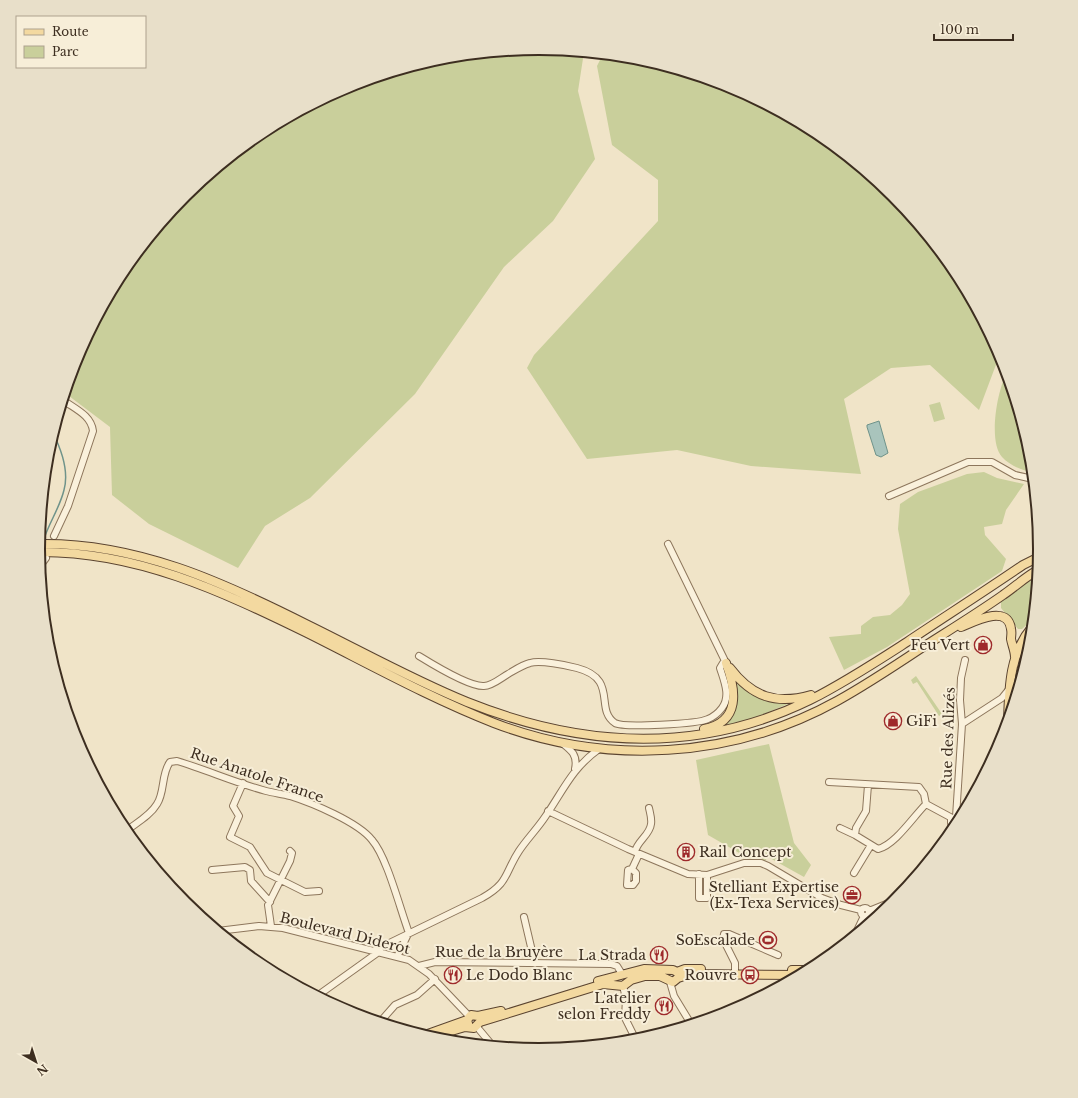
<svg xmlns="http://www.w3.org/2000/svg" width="1078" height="1098" font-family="'Libre Baskerville',serif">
<rect width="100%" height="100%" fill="#f0e4c8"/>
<path fill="#c9cf9b" d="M539,48L584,52L578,91L595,159L553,221L504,267L415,394L310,498L265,526L238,568L149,524L112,495L110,427L65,393L76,357L123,270L185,195L261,132L347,86L441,58Z
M603,54L637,58L731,86L818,133L893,195L956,271L1000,354L979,410L930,365L891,368L844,399L861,474L751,466L677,450L587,459L527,368L534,355L658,221V180L612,145L597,66Z
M1007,373L1030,451L1032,472C1023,471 1009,465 1002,457C988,442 997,390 1007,373Z
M940,402L945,419L934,422L929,405Z
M984,472L997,478L1024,484L1006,510L1002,524L984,527L985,535L1006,559L1002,571L887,647L844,670L829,637L861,634V626L873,617L890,615L902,605L910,594L898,529L900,504L918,492L967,474Z
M1037,576L1033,619L1022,629H1018L1001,608V601Z
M916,676L942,714L939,716L917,682L913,684L911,680Z
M735,680L741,685L795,701L752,719L717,728L737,695Z
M769,744L794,843L811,865L804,877L768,857L765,861L748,858L708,835L696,760Z"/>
<path fill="#a9c4bc" stroke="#6f938a" d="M879,421L888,453L881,457L876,455L867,427V425Z"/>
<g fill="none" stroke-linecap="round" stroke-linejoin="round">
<path stroke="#6f938a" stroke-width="1.5" d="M44,539C49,523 60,507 64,490C69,472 61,449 53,433"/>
<defs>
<path id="minor" d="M889,496L968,462H992L1015,475L1033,479
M54,536L68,506L93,431C91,415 75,409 63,400
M40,566L46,558
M419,656C432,664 469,687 484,686C492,686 501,678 508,674C515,670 522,665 530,663C540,660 566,665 577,668C619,679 594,709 615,723C623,728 698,724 708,719C713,717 719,712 722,708C731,696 724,681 720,668L723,663H726L668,544
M962,724L1002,698L1010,688
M562,743C571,750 578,755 575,769
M829,782L919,787L924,794L926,804L952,818
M243,783L233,806L239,816L230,837L250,847L267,873L305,892L319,891
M868,785L866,811L856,828L855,835L878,849C895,845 913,817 926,804
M548,811L628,849L688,874L707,875L744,863H761L768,866L822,898L841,905L861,910
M955,817L951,819V823L957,824
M956,817L962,724L960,700L961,678L965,660
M840,828L855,835
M126,831C136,823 150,816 157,804C165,792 161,774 170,762L177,761C207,770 236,783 266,791C274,793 282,794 290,796C312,803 358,822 372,840C387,857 400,909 409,933
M635,852C637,841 650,835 651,824C652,819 650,813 649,808
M632,869L636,873V881L633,885H627L628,870L632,869L639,854
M212,870L245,867L250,870L251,881L270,902
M854,873L871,845
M699,874V898H707V875
M861 912a4 4 0 1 1 8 0a4 4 0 1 1-8 0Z
M869,911L896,900
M524,917L535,964
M271,926L268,905L290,861L292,853L290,851
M218,931L259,926L283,928L409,960L429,974L469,1016
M855,935L864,916
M375,950L482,898C509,883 504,874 519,851C527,839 537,829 545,817C563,791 572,768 599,749
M397,957L408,934
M419,966L435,962L611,964L617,966L622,974
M735,974V963L723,939L724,934H729L778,955
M670,982L674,996L691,1024
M623,986L626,998L625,1018L636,1040
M317,996L380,951
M380,1022L395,1005L417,995L435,979
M477,1027L492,1045"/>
<path id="major" d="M38,544C136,542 223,582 308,625C361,651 413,680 467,702C582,748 697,755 810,700C844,683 876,662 907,642C946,616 985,591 1023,565L1039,557
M38,552C136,551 221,591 307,633C369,664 430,698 494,723C606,766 732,759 837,701C866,685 893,667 920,649C948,631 976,614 1003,595C1015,587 1025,577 1038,570
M961,627C975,621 1008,604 1011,629C1012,633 1011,636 1011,639C1012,645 1015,651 1015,657
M730,668C752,697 776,705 811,695
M1008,722C1009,689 1009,654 1032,627
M704,729C741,722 736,690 726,663
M792,970H809
M677,972L685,969H701
M598,981L644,969L673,970L677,972
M480,1022L603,984L623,986L631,980L645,976H660L673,982L678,978L691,974L800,975
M469,1027L467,1020L471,1015L478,1016L501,1011
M425,1035L467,1020
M431,1037L465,1027L474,1028L480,1022"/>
</defs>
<use href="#minor" stroke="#8d765c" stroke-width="8"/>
<use href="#major" stroke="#5b4430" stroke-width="10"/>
<use href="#minor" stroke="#faf1dc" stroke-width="6"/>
<use href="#major" stroke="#f3d9a0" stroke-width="8"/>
</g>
<defs>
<symbol id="shop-ring" viewBox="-11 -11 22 22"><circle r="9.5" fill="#f7eed8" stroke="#9e2a2b" stroke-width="1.5"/><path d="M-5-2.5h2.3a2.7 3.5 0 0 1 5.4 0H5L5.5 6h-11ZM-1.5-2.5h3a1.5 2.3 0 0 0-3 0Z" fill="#9e2a2b"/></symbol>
<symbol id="building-ring" viewBox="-11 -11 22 22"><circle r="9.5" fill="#f7eed8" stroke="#9e2a2b" stroke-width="1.5"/><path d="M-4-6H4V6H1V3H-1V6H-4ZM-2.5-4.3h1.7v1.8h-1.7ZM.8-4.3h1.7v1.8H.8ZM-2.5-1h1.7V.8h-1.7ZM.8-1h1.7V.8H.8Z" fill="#9e2a2b"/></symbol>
<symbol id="office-ring" viewBox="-11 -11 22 22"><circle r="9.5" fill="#f7eed8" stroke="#9e2a2b" stroke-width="1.5"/><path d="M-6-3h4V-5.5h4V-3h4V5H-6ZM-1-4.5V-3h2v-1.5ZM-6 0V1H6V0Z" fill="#9e2a2b"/></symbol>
<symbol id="stadium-ring" viewBox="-11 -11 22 22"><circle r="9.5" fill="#f7eed8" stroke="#9e2a2b" stroke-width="1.5"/><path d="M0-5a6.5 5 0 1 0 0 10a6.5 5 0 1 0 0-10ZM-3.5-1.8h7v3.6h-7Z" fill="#9e2a2b"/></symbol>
<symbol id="restaurant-ring" viewBox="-11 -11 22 22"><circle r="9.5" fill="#f7eed8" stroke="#9e2a2b" stroke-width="1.5"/><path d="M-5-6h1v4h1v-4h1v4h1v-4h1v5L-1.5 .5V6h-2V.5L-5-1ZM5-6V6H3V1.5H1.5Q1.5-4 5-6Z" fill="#9e2a2b"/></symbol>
<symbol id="bus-ring" viewBox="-11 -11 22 22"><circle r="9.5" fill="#f7eed8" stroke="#9e2a2b" stroke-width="1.5"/><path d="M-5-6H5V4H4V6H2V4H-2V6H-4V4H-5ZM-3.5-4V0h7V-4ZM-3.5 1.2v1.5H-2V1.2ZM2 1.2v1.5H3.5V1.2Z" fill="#9e2a2b"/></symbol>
</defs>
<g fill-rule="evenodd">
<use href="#shop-ring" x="973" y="635" width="20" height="20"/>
<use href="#shop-ring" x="883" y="711" width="20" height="20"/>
<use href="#building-ring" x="676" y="842" width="20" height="20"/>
<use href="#office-ring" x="842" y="885" width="20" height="20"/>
<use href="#stadium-ring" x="758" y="930" width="20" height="20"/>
<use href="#restaurant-ring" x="649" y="945" width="20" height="20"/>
<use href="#restaurant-ring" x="443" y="965" width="20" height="20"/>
<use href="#bus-ring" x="740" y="965" width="20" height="20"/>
<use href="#restaurant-ring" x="654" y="996" width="20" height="20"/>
</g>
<g text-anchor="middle" stroke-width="4" stroke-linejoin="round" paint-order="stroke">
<g font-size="14" fill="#3d2e20" stroke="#f7eed8" text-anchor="end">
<text x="970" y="650">Feu Vert</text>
<text x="906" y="726" text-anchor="start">GiFi</text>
<text x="699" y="857" text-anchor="start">Rail Concept</text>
<text x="839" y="892">Stelliant Expertise<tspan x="839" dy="16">(Ex-Texa Services)</tspan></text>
<text x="755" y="945">SoEscalade</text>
<text x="646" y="960">La Strada</text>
<text x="466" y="980" text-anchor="start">Le Dodo Blanc</text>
<text x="737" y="980">Rouvre</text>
<text x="651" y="1003">L'atelier<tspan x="651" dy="16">selon Freddy</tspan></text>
</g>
<g font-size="14" fill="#3d2e20" stroke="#f7eed8">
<text transform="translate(948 738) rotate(-88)" y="5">Rue des Alizés</text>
<text transform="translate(257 775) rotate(19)" y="5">Rue Anatole France</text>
<text transform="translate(345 933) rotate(14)" y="5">Boulevard Diderot</text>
<text x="499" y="957">Rue de la Bruyère</text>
</g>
</g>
<path d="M0 0H1078V1098H0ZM45 549a494 494 0 1 1 988 0a494 494 0 1 1-988 0Z" fill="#e8dfc9" fill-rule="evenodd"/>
<path fill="none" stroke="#3d2e20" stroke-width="2" d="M45 549a494 494 0 1 1 988 0a494 494 0 1 1-988 0Z"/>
<rect x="16" y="16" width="130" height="52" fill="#f7eed8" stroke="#ada18e"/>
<rect x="24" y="29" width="20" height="6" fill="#f3d9a0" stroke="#ada18e"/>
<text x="52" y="36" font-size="12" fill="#3d2e20">Route</text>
<rect x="24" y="46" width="20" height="12" fill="#c9cf9b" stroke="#ada18e"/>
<text x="52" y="56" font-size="12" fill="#3d2e20">Parc</text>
<g transform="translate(36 1062) rotate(141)" stroke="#f7eed8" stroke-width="3" paint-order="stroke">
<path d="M0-3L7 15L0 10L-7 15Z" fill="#3d2e20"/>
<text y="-6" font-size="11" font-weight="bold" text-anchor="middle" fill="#3d2e20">N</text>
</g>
<path d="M934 34v6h79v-6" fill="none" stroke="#3d2e20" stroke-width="2"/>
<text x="940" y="34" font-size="12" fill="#3d2e20" stroke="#f7eed8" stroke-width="3" paint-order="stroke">100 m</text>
</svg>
